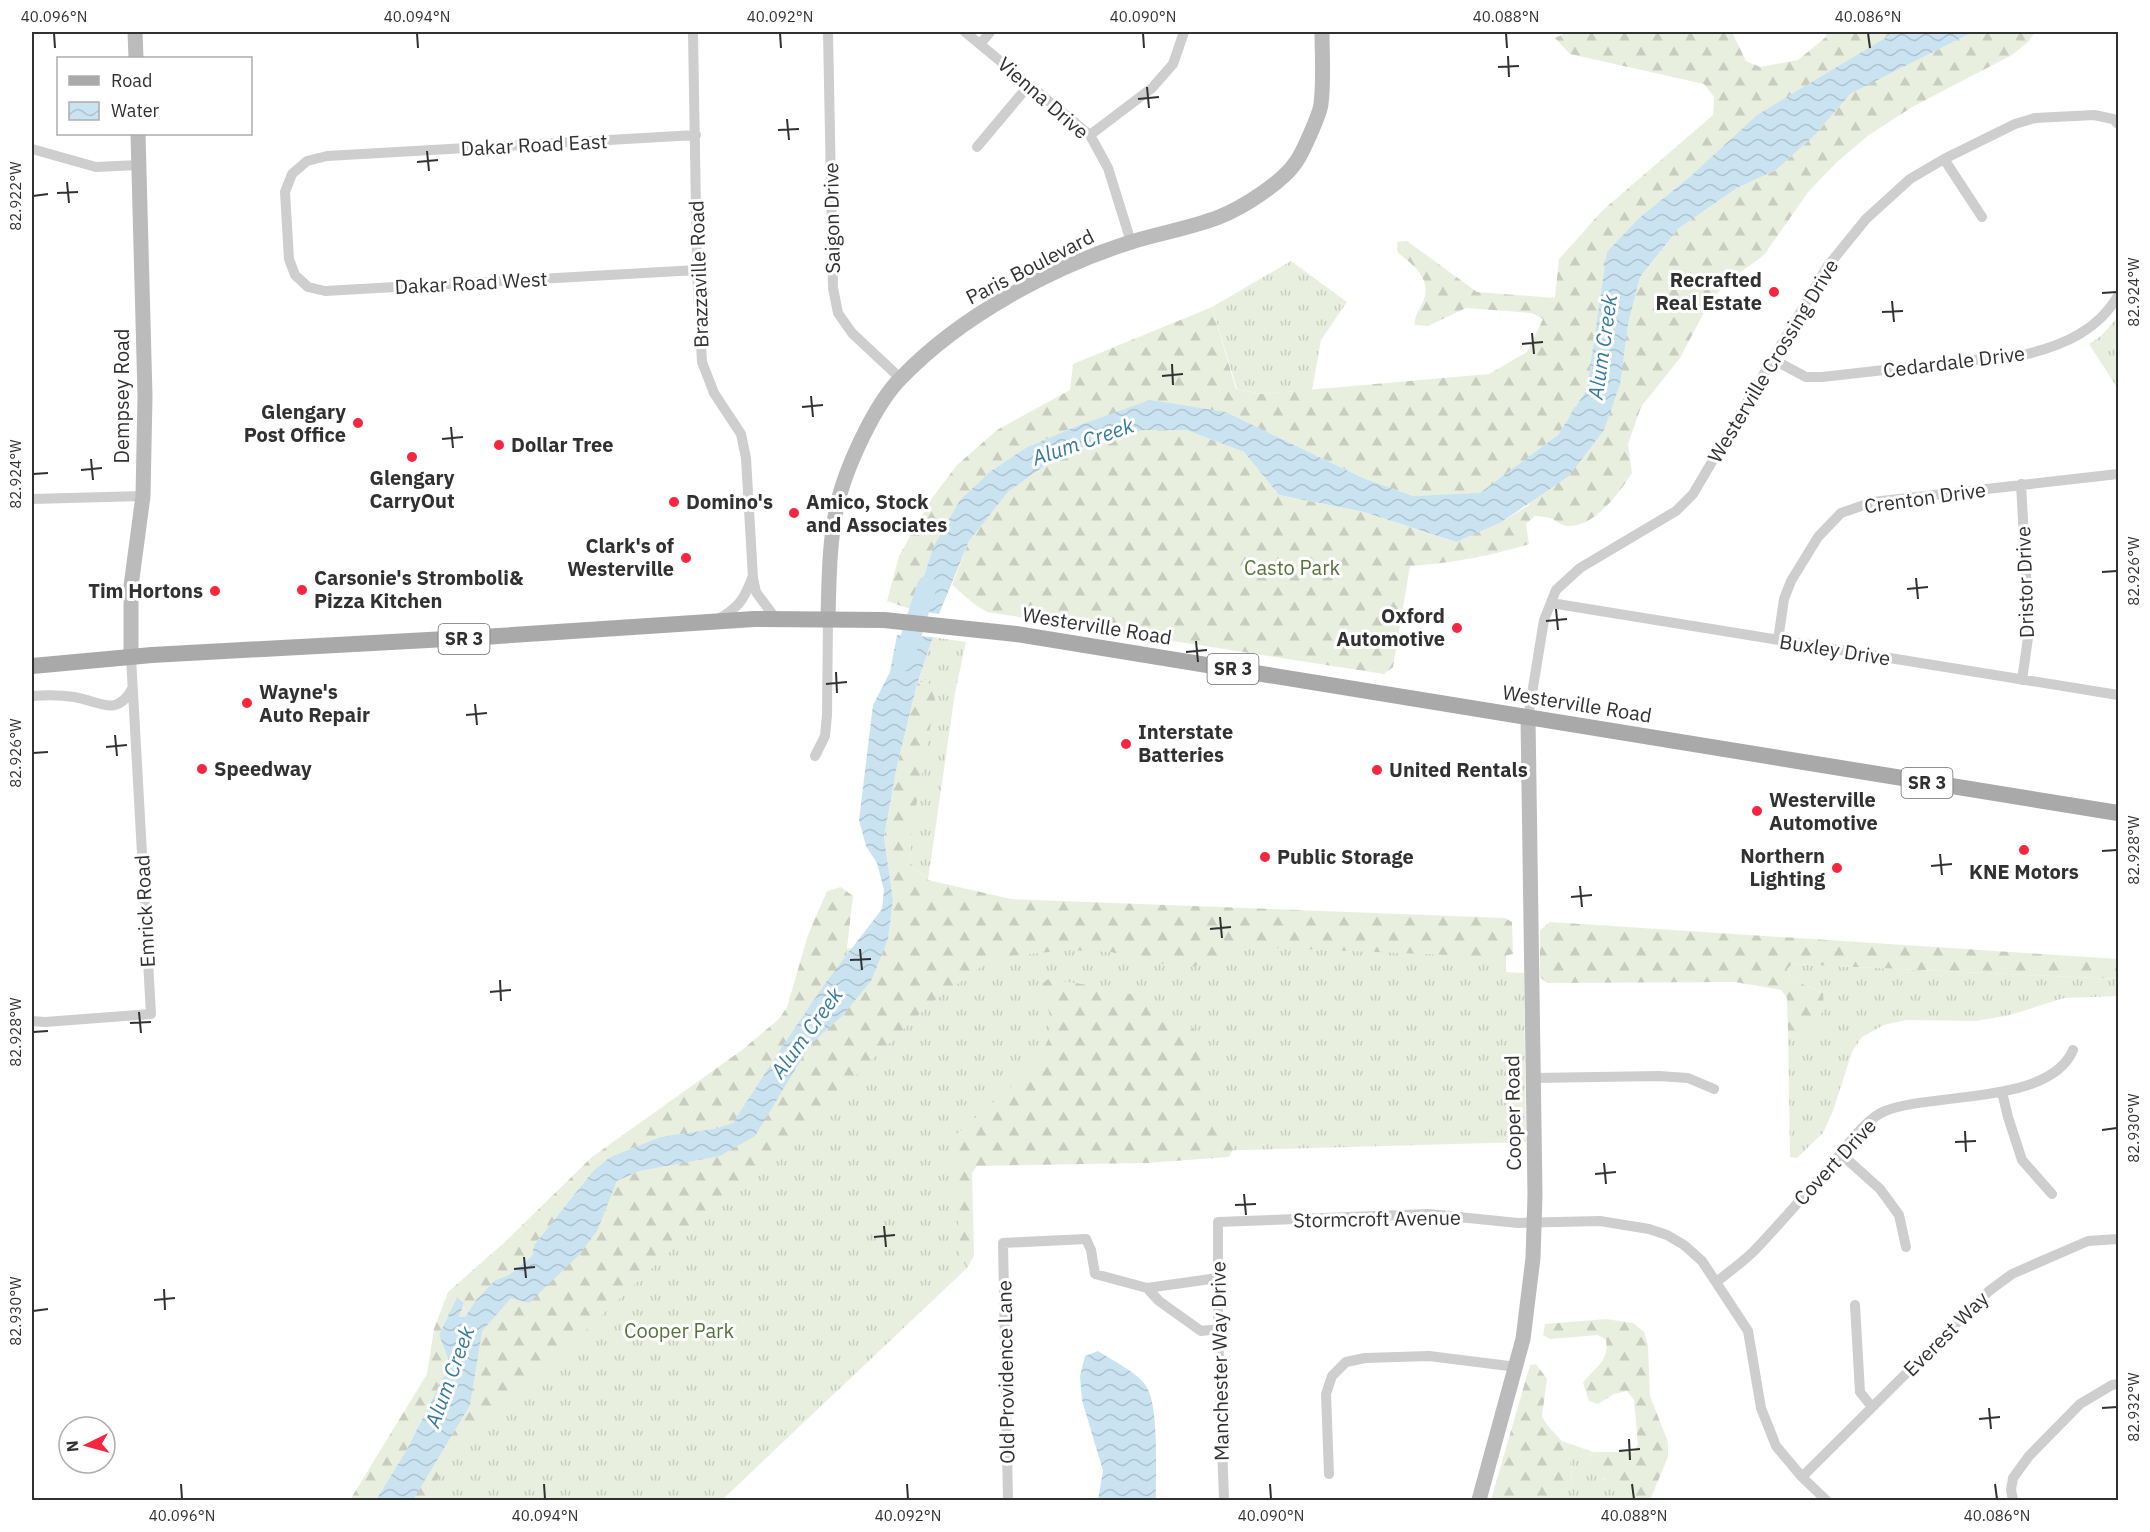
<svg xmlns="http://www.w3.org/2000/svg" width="2150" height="1532" font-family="'IBM Plex Sans',sans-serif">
<defs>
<pattern id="grass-tufts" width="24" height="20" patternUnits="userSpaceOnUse" patternTransform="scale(1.5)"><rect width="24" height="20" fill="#e9efdf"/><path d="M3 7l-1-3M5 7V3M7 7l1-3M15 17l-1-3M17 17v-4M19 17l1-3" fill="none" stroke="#c8cdc0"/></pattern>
<pattern id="forest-firs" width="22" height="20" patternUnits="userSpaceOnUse" patternTransform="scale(1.5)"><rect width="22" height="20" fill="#e9efdf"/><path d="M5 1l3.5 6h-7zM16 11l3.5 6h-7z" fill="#c8cdc0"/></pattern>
<pattern id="water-waves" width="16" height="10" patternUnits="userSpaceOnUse" patternTransform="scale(1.5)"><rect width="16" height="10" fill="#cae3f0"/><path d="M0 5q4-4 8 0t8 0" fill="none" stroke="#aec3ce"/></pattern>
</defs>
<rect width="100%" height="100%" fill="#fff"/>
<path fill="url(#grass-tufts)" d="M1291,261L1347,302L1321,340L1312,390L1262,394L1237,389L1212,307Z
M2118,317V389L2089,344L2101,336Z
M933,637L966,642L955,693L928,880L911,864L910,840L927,680L917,684Z
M1031,933L1101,941L1506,952V972L1524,973L1526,1142L964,1158L967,1268L722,1500H391L450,1370L507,1290L846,965L822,968L840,949Z
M1792,964L2118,979V996L2064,998L2010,1015L1976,1021L1906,1020L1884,1025L1862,1037L1852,1052L1833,1111L1823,1133L1797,1158L1790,1157L1788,1032L1795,1038L1823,993L1791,979L1787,969Z
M1562,1441L1593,1452L1588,1460L1603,1479L1631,1483L1635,1489L1634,1500H1558L1571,1486L1572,1469Z"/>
<path fill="url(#forest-firs)" d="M1568,32H1732L1746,61L1760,67L1798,60L1826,37L1827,32H1895L1848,61L1692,175L1639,218L1598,324L1587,389L1558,435L1480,494L1413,496L1363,478L1226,412L1077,426L1027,447L991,471L933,548L913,610L887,601L899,556L932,498L957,465L997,430L1070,390L1073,364L1212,307L1236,389L1262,394L1489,374L1527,352L1543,319L1532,313L1466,308L1428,326L1415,325C1414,314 1421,309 1424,299C1431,277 1412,264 1398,253L1397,242L1407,241L1477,292L1555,298L1559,259L1602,211L1713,115L1714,97L1704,84L1570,54L1555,38Z
M1973,32H2035L2028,42L2012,55L1912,107L1869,135L1837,162L1809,191L1764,255L1731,279L1710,301L1680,358L1641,407L1628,444L1632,473C1619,493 1594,528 1567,526C1561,525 1556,520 1550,518C1545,517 1540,516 1535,516L1526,524L1529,544C1490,556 1451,563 1410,566L1393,667L1384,674L987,612L974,604L952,585L969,541L1009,491L1053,460L1094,444L1145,430H1186L1244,452L1279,495L1364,512L1455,542L1500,523L1529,505L1628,324L1640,277L1678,229L1737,188L1776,170L1815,135L1850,94Z
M926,680L932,687L935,700L910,840L911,864L928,880L1011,899L1505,918L1512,922L1513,954L1499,957L1254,947L1233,948L1193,967L1156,963L1111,952L1068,950L1010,956L981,967L931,1003L783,1146L494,1416L464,1436L430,1492L428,1500H413L470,1405L482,1331L511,1298L597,1231L617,1181L639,1171L720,1156L783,1091L810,1045L842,1016L871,981L888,939L893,900L884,837L897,766L917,684Z
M841,887L853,896L846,957L826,982L782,1047L733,1123L715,1129L660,1137L610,1157L593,1171L534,1245L532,1256L509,1275L495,1280L476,1300L465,1317L459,1318L464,1303L457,1297L439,1335L450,1364L406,1451L376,1500H350L427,1374L434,1329L448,1292L506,1241L592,1157L742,1050L779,1019L787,1007L808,935L827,891Z
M1550,922L2118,959V979L1792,964L1787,969L1791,979L1823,993L1824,1008L1811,1035L1795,1038L1788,1032L1787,998L1781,990L1735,982L1547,983L1540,977V930Z
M1048,979L1115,989L1152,1001L1194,1029L1203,1043V1090L1206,1112L1234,1132C1237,1142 1234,1148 1229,1157L1146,1163L977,1166L972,1173L974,1256L967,1268L960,1257L954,1148L957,1134L1021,1078L1040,1056L1050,1036L1051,1020L1042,984Z
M1606,1319L1633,1323L1644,1332L1648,1345L1650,1396L1668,1442V1457L1650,1500H1634L1635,1489L1631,1483C1612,1480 1595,1483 1588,1460L1593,1452H1634L1638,1445L1634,1400L1627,1391L1614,1394L1598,1404L1589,1401L1583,1383C1595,1366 1609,1363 1606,1340L1598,1335L1550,1339L1543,1335L1545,1324Z
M1536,1364L1547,1379L1542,1416L1547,1425L1562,1441L1572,1469L1571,1486L1558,1500H1491L1530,1365Z"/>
<path fill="url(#water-waves)" d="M1895,32H1973L1850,94L1815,135L1776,170L1737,188L1678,229L1640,277L1628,324L1620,384L1604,430L1569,476L1500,523L1456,542L1364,512L1279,495L1244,452L1186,430H1145L1094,443L1053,460L1009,491L969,541L939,614L913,610L933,548L960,500L991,471L1027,447L1077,426L1150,400L1226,412L1363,478L1413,496L1480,493L1558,435L1587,389L1607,252L1639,218L1692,175L1757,115Z
M897,635L933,637L917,684L897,766L884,837L893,900L888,939L871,981L842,1016L810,1045L755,1136L720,1156L639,1171L617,1181L597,1231L579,1255L529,1303L511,1298L482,1331L470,1405L413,1500H376L406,1451L450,1364L439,1335L457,1297L464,1303L459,1317H465L476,1300L495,1280L509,1275L532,1256L534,1245L593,1171L610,1157L660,1137L715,1129L733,1123L782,1047L826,982L882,909L884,890L877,863L866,846L859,820L873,705L890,672Z
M1098,1351C1112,1360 1138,1373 1146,1386C1160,1407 1155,1474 1156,1500H1098L1103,1471L1082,1400L1080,1376L1085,1356Z"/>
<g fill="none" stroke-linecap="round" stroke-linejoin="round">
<path stroke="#cae3f0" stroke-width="20" d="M903,661L927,586"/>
<path stroke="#cecece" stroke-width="10" d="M693,32L697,270L702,362L714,393L741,434L746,458L753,578L756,592L776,619
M828,32L833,288L838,313L852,333L900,378
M965,32L1090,135L1108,168L1131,242
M981,43L990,32
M696,135L327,156L307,161L292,174L285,192L289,259L295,275L308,287L325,291L697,270
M1090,135L1152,88L1173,64L1184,32
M977,147L1029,85
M32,149L96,167L139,165
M1944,159L1982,217
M1774,360L1806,377H1822L2027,354C2064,345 2098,330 2118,296
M2021,484L2029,631L2022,680
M32,499L143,496
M1551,603L2118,695
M717,620C738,608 744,600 752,578
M1778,640L1784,599L1791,581L1818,537L1841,513L1873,502L2118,474
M32,696C45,695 61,695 74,697C99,701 116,718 132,689
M1528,718L1544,620L1556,590L1580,568L1676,511L1693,494L1827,267L1866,219L1910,179L1944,159L2015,124L2035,118L2094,115L2113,119L2118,124
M815,756L825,736L827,715L828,619
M32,1021L45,1022L151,1014L131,657
M1534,1078L1659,1076L1688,1078L1714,1089
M2002,1092L2008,1117L2022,1160L2052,1194
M1841,1154L1880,1189L1899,1215L1906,1247
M1716,1282C1729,1272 1743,1262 1755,1250C1781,1223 1805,1194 1831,1165C1845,1149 1865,1119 1885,1111C1933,1092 2050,1105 2073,1050
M1147,1288L1159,1301L1201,1331L1218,1329
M1855,1305L1860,1392L1872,1407
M1329,1474L1326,1394L1332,1376L1346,1362L1365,1358L1429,1356L1517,1367
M1802,1477L1989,1291L2012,1274L2088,1241L2118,1239
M1008,1500L1003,1243L1086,1239L1091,1250L1095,1274L1147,1288L1218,1278
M1224,1500L1218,1329V1222L1429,1214L1518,1223L1600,1221L1649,1229L1667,1235L1684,1245L1702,1261L1748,1331L1761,1408L1776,1446L1802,1477L1826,1500
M2013,1500L2011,1490L2013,1478L2029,1456L2080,1404L2112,1385L2118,1384"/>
<path stroke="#bbb" stroke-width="15" d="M135,32L136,58
M828,619C829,581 829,543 837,506C845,469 875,403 902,377C961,316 1050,268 1131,242C1160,233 1191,228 1219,217C1242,208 1282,183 1296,162C1302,154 1320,114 1321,104C1324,80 1322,55 1322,32
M131,657V586L143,496L145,396L138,134
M1479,1500L1523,1339L1533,1258L1535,1195L1528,718"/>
<path stroke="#a9a9a9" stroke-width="16" d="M32,666L152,655L483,637L754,619L884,620L1016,634L2118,813"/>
</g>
<path fill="none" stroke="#313131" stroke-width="2" d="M54,33L55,48M417,33L418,48M780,33L781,48M1143,33L1144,48M1506,33L1507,48M1868,33L1870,48M1508,56L1509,77M1498,67L1519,66M1147,87L1149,108M1138,99L1159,97M787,119L789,140M778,130L799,129M427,151L429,171M417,162L438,160M67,182L69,203M57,193L78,192M33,196L48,194M2102,293L2117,292M1892,301L1894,322M1882,312L1903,311M1532,333L1534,354M1522,344L1543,342M1172,364L1173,385M1162,376L1183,374M811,396L813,417M802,407L823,405M451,427L453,448M442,439L463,437M91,459L93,480M81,470L102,468M33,474L48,473M2102,572L2117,571M1916,578L1918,599M1907,589L1928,587M1556,609L1558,630M1546,621L1567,619M1196,641L1198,662M1186,652L1207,650M836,672L837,693M826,684L847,682M475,704L477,725M466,715L487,713M115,735L117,756M106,747L127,745M33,753L48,752M2102,851L2117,850M1940,854L1942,875M1931,866L1952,864M1580,886L1582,907M1571,897L1592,895M1220,917L1222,938M1210,929L1231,927M860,949L862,970M850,960L871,959M500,980L501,1001M490,992L511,990M139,1012L141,1033M130,1023L151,1022M33,1032L48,1031M2102,1130L2117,1128M1965,1131L1966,1152M1955,1142L1976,1141M1604,1163L1606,1184M1595,1174L1616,1172M1244,1194L1246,1215M1235,1205L1256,1204M884,1226L886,1247M874,1237L895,1235M524,1257L526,1278M514,1269L535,1267M164,1289L165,1310M154,1300L175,1298M33,1311L48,1309M1989,1408L1991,1429M2102,1408L2117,1407M1979,1419L2000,1417M1629,1439L1630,1460M1619,1451L1640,1449M181,1484L182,1499M544,1484L545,1499M907,1484L908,1499M1270,1484L1271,1499M1632,1484L1634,1499M1995,1484L1997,1499"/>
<g fill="#f62641" stroke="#fff" stroke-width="2">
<circle cx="1774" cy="292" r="6"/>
<circle cx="358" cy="423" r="6"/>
<circle cx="499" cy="445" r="6"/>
<circle cx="412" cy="457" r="6"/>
<circle cx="674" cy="502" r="6"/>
<circle cx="794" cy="513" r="6"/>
<circle cx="686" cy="558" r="6"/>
<circle cx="302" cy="590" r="6"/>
<circle cx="215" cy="591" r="6"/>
<circle cx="1457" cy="628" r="6"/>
<circle cx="247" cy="703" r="6"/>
<circle cx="1126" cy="744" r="6"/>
<circle cx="202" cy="769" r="6"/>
<circle cx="1377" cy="770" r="6"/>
<circle cx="1757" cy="811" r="6"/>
<circle cx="2024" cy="850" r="6"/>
<circle cx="1265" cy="857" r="6"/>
<circle cx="1837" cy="868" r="6"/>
</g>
<g text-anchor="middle" stroke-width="6" stroke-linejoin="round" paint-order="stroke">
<g fill="#fff" stroke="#6f6f6f" stroke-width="1.5">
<rect x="438.5" y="624" width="51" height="30" rx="4.5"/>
<rect x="1207.5" y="654" width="51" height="30" rx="4.5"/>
<rect x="1901.5" y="768" width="51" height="30" rx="4.5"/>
</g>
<g font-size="18" font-weight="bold" fill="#313131">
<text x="464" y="645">SR 3</text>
<text x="1233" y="675">SR 3</text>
<text x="1927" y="789">SR 3</text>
</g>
<g font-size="20" fill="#313131" stroke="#fff">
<text transform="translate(1043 98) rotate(41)" y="7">Vienna Drive</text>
<text transform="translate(534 145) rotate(-3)" y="7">Dakar Road East</text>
<text transform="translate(832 218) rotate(-91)" y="7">Saigon Drive</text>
<text transform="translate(1030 267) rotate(-27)" y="7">Paris Boulevard</text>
<text transform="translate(699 274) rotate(-92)" y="7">Brazzaville Road</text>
<text transform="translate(471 283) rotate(-3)" y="7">Dakar Road West</text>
<text transform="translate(1773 361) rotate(-59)" y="7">Westerville Crossing Drive</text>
<text transform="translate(1954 362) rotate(-7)" y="7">Cedardale Drive</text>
<text transform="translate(122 396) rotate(-90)" y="7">Dempsey Road</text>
<text transform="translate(1925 498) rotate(-8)" y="7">Crenton Drive</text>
<text transform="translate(2025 582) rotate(-92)" y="7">Dristor Drive</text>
<text transform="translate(1097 626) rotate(9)" y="7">Westerville Road</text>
<text transform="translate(1835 650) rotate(9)" y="7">Buxley Drive</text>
<text transform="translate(1577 704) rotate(9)" y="7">Westerville Road</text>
<text transform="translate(145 911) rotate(-93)" y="7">Emrick Road</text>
<text transform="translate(1513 1113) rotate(-91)" y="7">Cooper Road</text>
<text transform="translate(1835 1162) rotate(-47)" y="7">Covert Drive</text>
<text transform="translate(1377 1219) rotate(-1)" y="7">Stormcroft Avenue</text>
<text transform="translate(1946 1334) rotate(-45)" y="7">Everest Way</text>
<text transform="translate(1220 1361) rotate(-91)" y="7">Manchester Way Drive</text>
<text transform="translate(1006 1372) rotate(-91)" y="7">Old Providence Lane</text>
</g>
<g font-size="20" font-weight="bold" fill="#313131" stroke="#fff" text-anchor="start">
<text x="1762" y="287" text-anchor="end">Recrafted<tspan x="1762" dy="23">Real Estate</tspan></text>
<text x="346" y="419" text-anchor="end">Glengary<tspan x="346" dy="23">Post Office</tspan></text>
<text x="511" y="452">Dollar Tree</text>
<text x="412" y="485" text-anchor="middle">Glengary<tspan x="412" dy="23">CarryOut</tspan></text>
<text x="686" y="509">Domino's</text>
<text x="806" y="509">Amico, Stock<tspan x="806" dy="23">and Associates</tspan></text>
<text x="674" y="553" text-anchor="end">Clark's of<tspan x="674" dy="23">Westerville</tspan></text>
<text x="314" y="585">Carsonie's Stromboli&amp;<tspan x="314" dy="23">Pizza Kitchen</tspan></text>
<text x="203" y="598" text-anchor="end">Tim Hortons</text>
<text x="1445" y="623" text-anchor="end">Oxford<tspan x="1445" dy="23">Automotive</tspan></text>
<text x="259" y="699">Wayne's<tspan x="259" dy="23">Auto Repair</tspan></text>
<text x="1138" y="739">Interstate<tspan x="1138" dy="23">Batteries</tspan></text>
<text x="214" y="776">Speedway</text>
<text x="1389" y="777">United Rentals</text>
<text x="1769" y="807">Westerville<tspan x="1769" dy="23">Automotive</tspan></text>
<text x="1825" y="863" text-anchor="end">Northern<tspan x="1825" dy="23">Lighting</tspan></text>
<text x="1277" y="864">Public Storage</text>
<text x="2024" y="879" text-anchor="middle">KNE Motors</text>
</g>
<g font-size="20" fill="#577239" stroke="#fff">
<text x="1292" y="575">Casto Park</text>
<text x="679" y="1338">Cooper Park</text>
</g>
<g font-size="21" font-style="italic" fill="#367b9d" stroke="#fff">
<text transform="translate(1603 347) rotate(-82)" y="7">Alum Creek</text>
<text transform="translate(1083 442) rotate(-19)" y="7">Alum Creek</text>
<text transform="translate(807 1033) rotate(-54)" y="7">Alum Creek</text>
<text transform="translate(450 1377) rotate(-70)" y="7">Alum Creek</text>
</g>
</g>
<rect width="2150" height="1532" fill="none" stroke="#ffffff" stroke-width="66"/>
<rect x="57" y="57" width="195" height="78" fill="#ffffff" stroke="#adadad" stroke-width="1.5"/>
<rect x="69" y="76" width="30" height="9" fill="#a9a9a9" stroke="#adadad" stroke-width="1.5"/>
<text x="111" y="87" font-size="18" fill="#313131">Road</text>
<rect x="69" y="102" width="30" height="18" fill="url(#water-waves)" stroke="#adadad" stroke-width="1.5"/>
<text x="111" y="117" font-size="18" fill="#313131">Water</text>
<g transform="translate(87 1445) rotate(265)"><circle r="28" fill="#ffffff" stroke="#adadad" stroke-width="1.5"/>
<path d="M0-4.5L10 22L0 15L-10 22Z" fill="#f62641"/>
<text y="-9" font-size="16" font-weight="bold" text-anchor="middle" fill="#313131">N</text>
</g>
<rect x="33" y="33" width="2084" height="1466" fill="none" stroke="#313131" stroke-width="2"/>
<g font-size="15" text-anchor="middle" fill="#313131">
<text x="54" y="22">40.096°N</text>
<text x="417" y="22">40.094°N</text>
<text x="780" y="22">40.092°N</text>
<text x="1143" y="22">40.090°N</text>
<text x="1506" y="22">40.088°N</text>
<text x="1868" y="22">40.086°N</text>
<text transform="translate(16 196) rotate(-90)" y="5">82.922°W</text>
<text transform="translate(2134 292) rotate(-90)" y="5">82.924°W</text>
<text transform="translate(16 474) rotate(-90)" y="5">82.924°W</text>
<text transform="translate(2134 571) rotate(-90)" y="5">82.926°W</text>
<text transform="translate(16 753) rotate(-90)" y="5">82.926°W</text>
<text transform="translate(2134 850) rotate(-90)" y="5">82.928°W</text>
<text transform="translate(16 1032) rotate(-90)" y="5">82.928°W</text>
<text transform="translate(2134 1128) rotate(-90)" y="5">82.930°W</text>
<text transform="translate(16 1311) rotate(-90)" y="5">82.930°W</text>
<text transform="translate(2134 1407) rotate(-90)" y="5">82.932°W</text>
<text x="182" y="1521">40.096°N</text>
<text x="545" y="1521">40.094°N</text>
<text x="908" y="1521">40.092°N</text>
<text x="1271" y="1521">40.090°N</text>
<text x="1634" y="1521">40.088°N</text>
<text x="1997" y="1521">40.086°N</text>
</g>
</svg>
